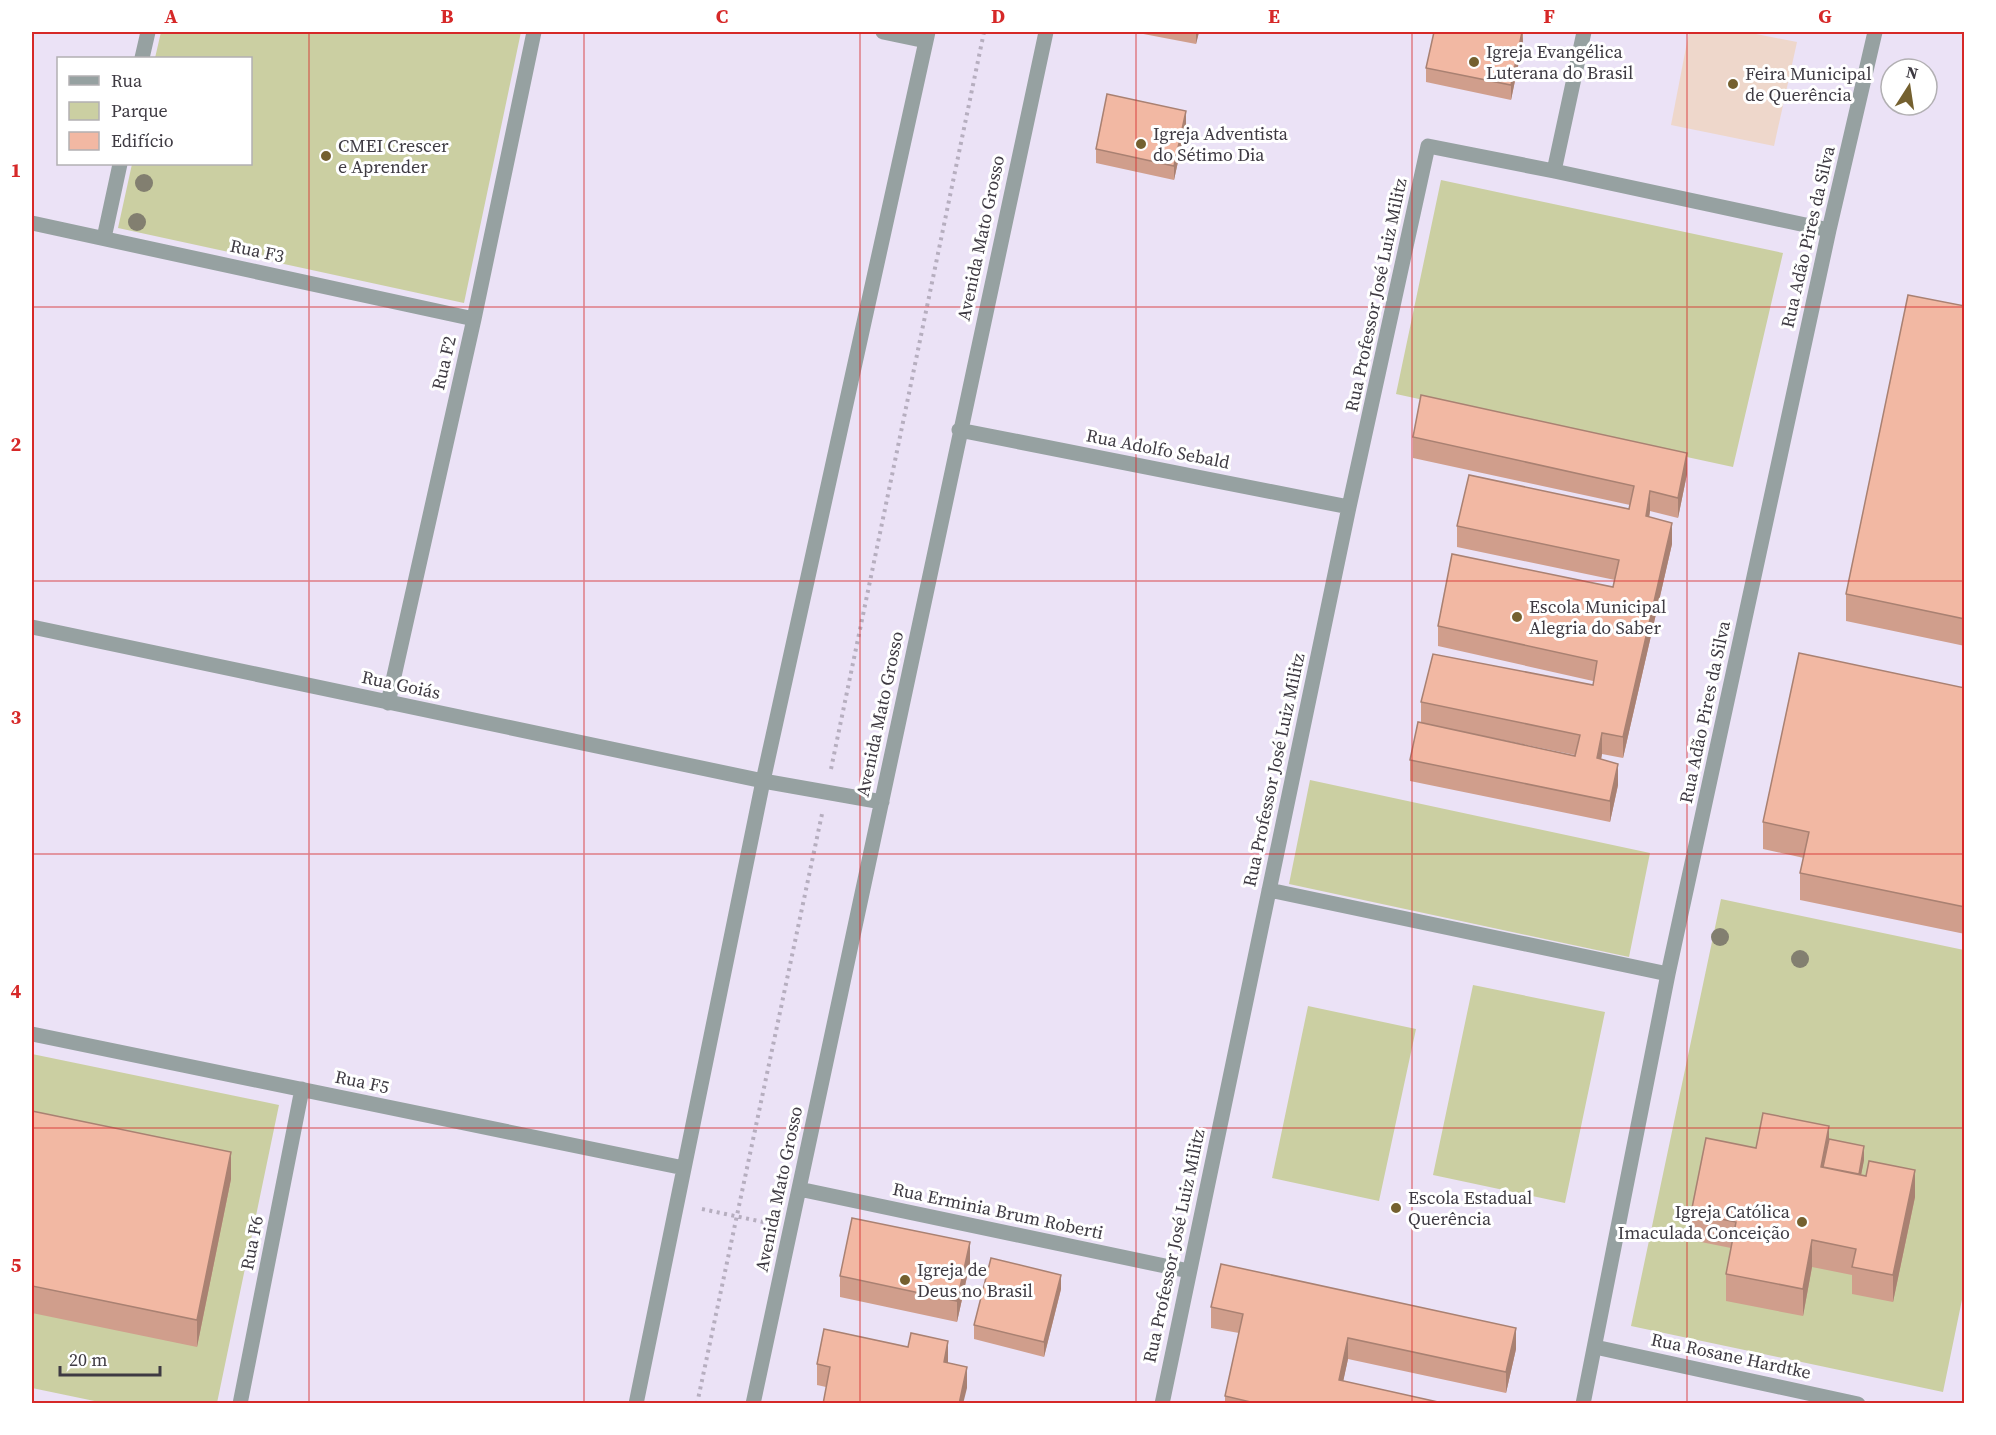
<svg xmlns="http://www.w3.org/2000/svg" width="1996" height="1435" font-family="'Source Serif 4',serif">
<rect width="100%" height="100%" fill="#ebe2f6"/>
<path fill="#eed7cb" d="M1689,32H1746L1797,42L1774,146L1671,125Z"/>
<path fill="#cbcfa2" d="M161,32H521L464,303L118,228L132,164H250V58H155Z
M1441,180L1783,253L1733,467L1396,394Z
M1310,780L1650,853L1629,957L1289,884Z
M1721,899L1964,950V1290L1943,1392L1631,1326Z
M1473,985L1605,1012L1565,1203L1433,1175Z
M1308,1006L1416,1029L1379,1201L1272,1178Z
M32,1054L279,1105L217,1403H104L32,1388Z"/>
<g fill="none" stroke-linecap="round" stroke-linejoin="round">
<path stroke="#b6aebf" stroke-width="4" stroke-dasharray="3 4.5" stroke-linecap="butt" d="M831,769L984,32
M702,1209L768,1223
M697,1404L822,814"/>
<path stroke="#96a1a1" stroke-width="15" d="M883,32L926,41
M142,58L148,32
M1554,171L1584,32
M32,223L474,319
M104,238L120,164
M959,430L1349,507
M32,627L763,781L882,802
M388,703L474,319L534,32
M1269,890L1668,974
M32,1034L684,1168
M799,1189L1189,1271
M1595,1347L1858,1404
M240,1404L302,1089
M636,1404L763,781L928,32
M753,1404L1046,32
M1162,1404L1349,507L1428,146L1554,171L1829,230
M1583,1404L1668,974L1829,230L1875,32"/>
</g>
<g fill="#827f70">
<circle cx="144" cy="183" r="9"/>
<circle cx="137" cy="222" r="9"/>
<circle cx="1720" cy="937" r="9"/>
<circle cx="1800" cy="959" r="9"/>
</g>
<path fill="#d09e8c" fill-rule="evenodd" d="M1133,32H1199L1196,44Z
M1523,32V42L1511,100L1426,82V68Z
M1186,125L1174,180L1096,163V149Z
M1965,306V646L1846,621V594Z
M1413,437L1687,474L1678,518L1650,511L1649,517L1672,544L1623,758L1602,754L1601,760L1618,785L1610,822L1410,781V760L1421,723V702L1593,685V681L1438,646V626L1613,587L1615,580L1457,547V526L1629,509L1630,505L1413,458ZM1469,733L1575,755V756Z
M1965,688V934L1800,900V873L1804,858L1763,849V822Z
M32,1111L231,1179L197,1347L32,1313Z
M1829,1139L1864,1160L1861,1175L1915,1197L1893,1302L1852,1294V1275L1812,1267L1803,1316L1726,1301V1274L1731,1248L1691,1240V1213L1756,1148Z
M970,1263L957,1322L840,1297V1276Z
M1061,1289L1044,1357L974,1339V1325Z
M1211,1307L1516,1349L1506,1393L1348,1359L1343,1381L1447,1404H1225V1396L1239,1333L1211,1328Z
M948,1363L967,1388L826,1387L817,1385V1364Z"/>
<path fill="#a98172" d="M1196,32H1199L1196,44Z
M1522,32L1523,42L1511,100V85Z
M1186,111V125L1174,180V166Z
M1687,453V474L1678,518V498Z
M1650,491V511L1646,537V516Z
M1672,523V544L1623,758V737Z
M1602,733V754L1597,779V758Z
M1618,764V785L1610,822V801Z
M1829,1126V1153L1823,1180L1821,1167Z
M1864,1146V1160L1856,1201V1187Z
M231,1152V1179L197,1347V1320Z
M1915,1170V1197L1893,1302V1275Z
M1812,1240V1267L1803,1316V1289Z
M970,1242V1263L957,1322V1301Z
M1061,1275V1289L1044,1357V1342Z
M1516,1328V1349L1506,1393V1372Z
M1348,1338V1359L1339,1401V1380Z
M948,1341V1362L944,1383V1362Z
M967,1367V1388L963,1404H959Z"/>
<path fill="#f2b8a3" stroke="#a98172" stroke-width="1.5" d="M1434,32H1522L1511,85L1426,68Z
M1107,94L1186,111L1174,166L1096,149Z
M1908,295L1965,306V619L1846,594Z
M1421,395L1687,453L1678,498L1650,491L1646,516L1672,523L1623,737L1602,733L1597,758L1618,764L1610,801L1410,760L1418,722L1575,756L1580,735L1421,702L1433,654L1593,685L1597,661L1438,626L1452,554L1613,587L1619,560L1457,526L1469,475L1629,509L1634,486L1413,437Z
M1799,653L1965,688V907L1800,873L1809,832L1763,822Z
M32,1111L231,1152L197,1320L32,1286Z
M1763,1113L1829,1126L1821,1167L1866,1176L1869,1161L1915,1170L1893,1275L1852,1267L1856,1249L1812,1240L1803,1289L1726,1274L1736,1222L1691,1213L1706,1138L1756,1148Z
M1829,1139L1864,1146L1859,1174L1823,1167Z
M852,1218L970,1242L957,1301L840,1276Z
M991,1258L1061,1275L1044,1342L974,1325Z
M1221,1264L1516,1328L1506,1372L1348,1338L1339,1380L1447,1404H1259L1225,1396L1243,1314L1211,1307Z
M824,1329L908,1347L911,1333L948,1341L944,1362L967,1367L959,1404H823L830,1367L817,1364Z"/>
<path fill="none" stroke="#d62828" stroke-width="1.5" stroke-opacity="0.55" d="M309,32V1404M584,32V1404M860,32V1404M1136,32V1404M1412,32V1404M1687,32V1404M32,307H1964M32,581H1964M32,854H1964M32,1128H1964"/>
<g fill="#74602f" stroke="#fff" stroke-width="2">
<circle cx="1474" cy="62" r="6"/>
<circle cx="1733" cy="84" r="6"/>
<circle cx="1141" cy="144" r="6"/>
<circle cx="326" cy="156" r="6"/>
<circle cx="1517" cy="617" r="6"/>
<circle cx="1396" cy="1208" r="6"/>
<circle cx="1802" cy="1222" r="6"/>
<circle cx="905" cy="1280" r="6"/>
</g>
<g text-anchor="middle" stroke-width="6" stroke-linejoin="round" paint-order="stroke">
<g font-size="18" fill="#3e3a42" stroke="#fff" text-anchor="start">
<text x="1486" y="58">Igreja Evangélica<tspan x="1486" dy="21">Luterana do Brasil</tspan></text>
<text x="1745" y="80">Feira Municipal<tspan x="1745" dy="21">de Querência</tspan></text>
<text x="1153" y="140">Igreja Adventista<tspan x="1153" dy="21">do Sétimo Dia</tspan></text>
<text x="338" y="152">CMEI Crescer<tspan x="338" dy="21">e Aprender</tspan></text>
<text x="1529" y="613">Escola Municipal<tspan x="1529" dy="21">Alegria do Saber</tspan></text>
<text x="1408" y="1204">Escola Estadual<tspan x="1408" dy="21">Querência</tspan></text>
<text x="1790" y="1218" text-anchor="end">Igreja Católica<tspan x="1790" dy="21">Imaculada Conceição</tspan></text>
<text x="917" y="1276">Igreja de<tspan x="917" dy="21">Deus no Brasil</tspan></text>
</g>
<g font-size="18" fill="#3e3a42" stroke="#fff">
<text transform="translate(1808 237) rotate(-77)" y="6">Rua Adão Pires da Silva</text>
<text transform="translate(981 238) rotate(-78)" y="6">Avenida Mato Grosso</text>
<text transform="translate(257 251) rotate(12)" y="6">Rua F3</text>
<text transform="translate(1376 295) rotate(-78)" y="6">Rua Professor José Luiz Militz</text>
<text transform="translate(444 363) rotate(-77)" y="6">Rua F2</text>
<text transform="translate(1158 449) rotate(11)" y="6">Rua Adolfo Sebald</text>
<text transform="translate(401 685) rotate(12)" y="6">Rua Goiás</text>
<text transform="translate(1705 712) rotate(-78)" y="6">Rua Adão Pires da Silva</text>
<text transform="translate(880 714) rotate(-78)" y="6">Avenida Mato Grosso</text>
<text transform="translate(1274 770) rotate(-78)" y="6">Rua Professor José Luiz Militz</text>
<text transform="translate(362 1082) rotate(12)" y="6">Rua F5</text>
<text transform="translate(779 1189) rotate(-78)" y="6">Avenida Mato Grosso</text>
<text transform="translate(998 1211) rotate(12)" y="6">Rua Erminia Brum Roberti</text>
<text transform="translate(252 1243) rotate(-79)" y="6">Rua F6</text>
<text transform="translate(1174 1246) rotate(-78)" y="6">Rua Professor José Luiz Militz</text>
<text transform="translate(1731 1356) rotate(12)" y="6">Rua Rosane Hardtke</text>
</g>
</g>
<rect width="1996" height="1435" fill="none" stroke="#ffffff" stroke-width="66"/>
<rect x="57" y="57" width="195" height="108" fill="#ffffff" stroke="#b2b0b3" stroke-width="1.5"/>
<rect x="69" y="76" width="30" height="9" fill="#96a1a1" stroke="#b2b0b3" stroke-width="1.5"/>
<text x="111" y="87" font-size="18" fill="#3e3a42">Rua</text>
<rect x="69" y="102" width="30" height="18" fill="#cbcfa2" stroke="#b2b0b3" stroke-width="1.5"/>
<text x="111" y="117" font-size="18" fill="#3e3a42">Parque</text>
<rect x="69" y="132" width="30" height="18" fill="#f2b8a3" stroke="#b2b0b3" stroke-width="1.5"/>
<text x="111" y="147" font-size="18" fill="#3e3a42">Edifício</text>
<g transform="translate(1909 87) rotate(12)"><circle r="28" fill="#ffffff" stroke="#b2b0b3" stroke-width="1.5"/>
<path d="M0-4.5L10 22L0 15L-10 22Z" fill="#74602f"/>
<text y="-9" font-size="16" font-weight="bold" text-anchor="middle" fill="#3e3a42">N</text>
</g>
<path d="M60 1366v9h100v-9" fill="none" stroke="#3e3a42" stroke-width="3"/>
<text x="69" y="1366" font-size="18" fill="#3e3a42" stroke="#ffffff" stroke-width="4.5" paint-order="stroke">20 m</text>
<rect x="33" y="33" width="1930" height="1369" fill="none" stroke="#d62828" stroke-width="2"/>
<g font-size="20" text-anchor="middle" font-weight="bold" fill="#d62828">
<text x="171" y="23">A</text>
<text x="447" y="23">B</text>
<text x="722" y="23">C</text>
<text x="998" y="23">D</text>
<text x="1274" y="23">E</text>
<text x="1549" y="23">F</text>
<text x="1825" y="23">G</text>
<text x="16" y="177">1</text>
<text x="16" y="451">2</text>
<text x="16" y="724">3</text>
<text x="16" y="998">4</text>
<text x="16" y="1272">5</text>
</g>
</svg>
